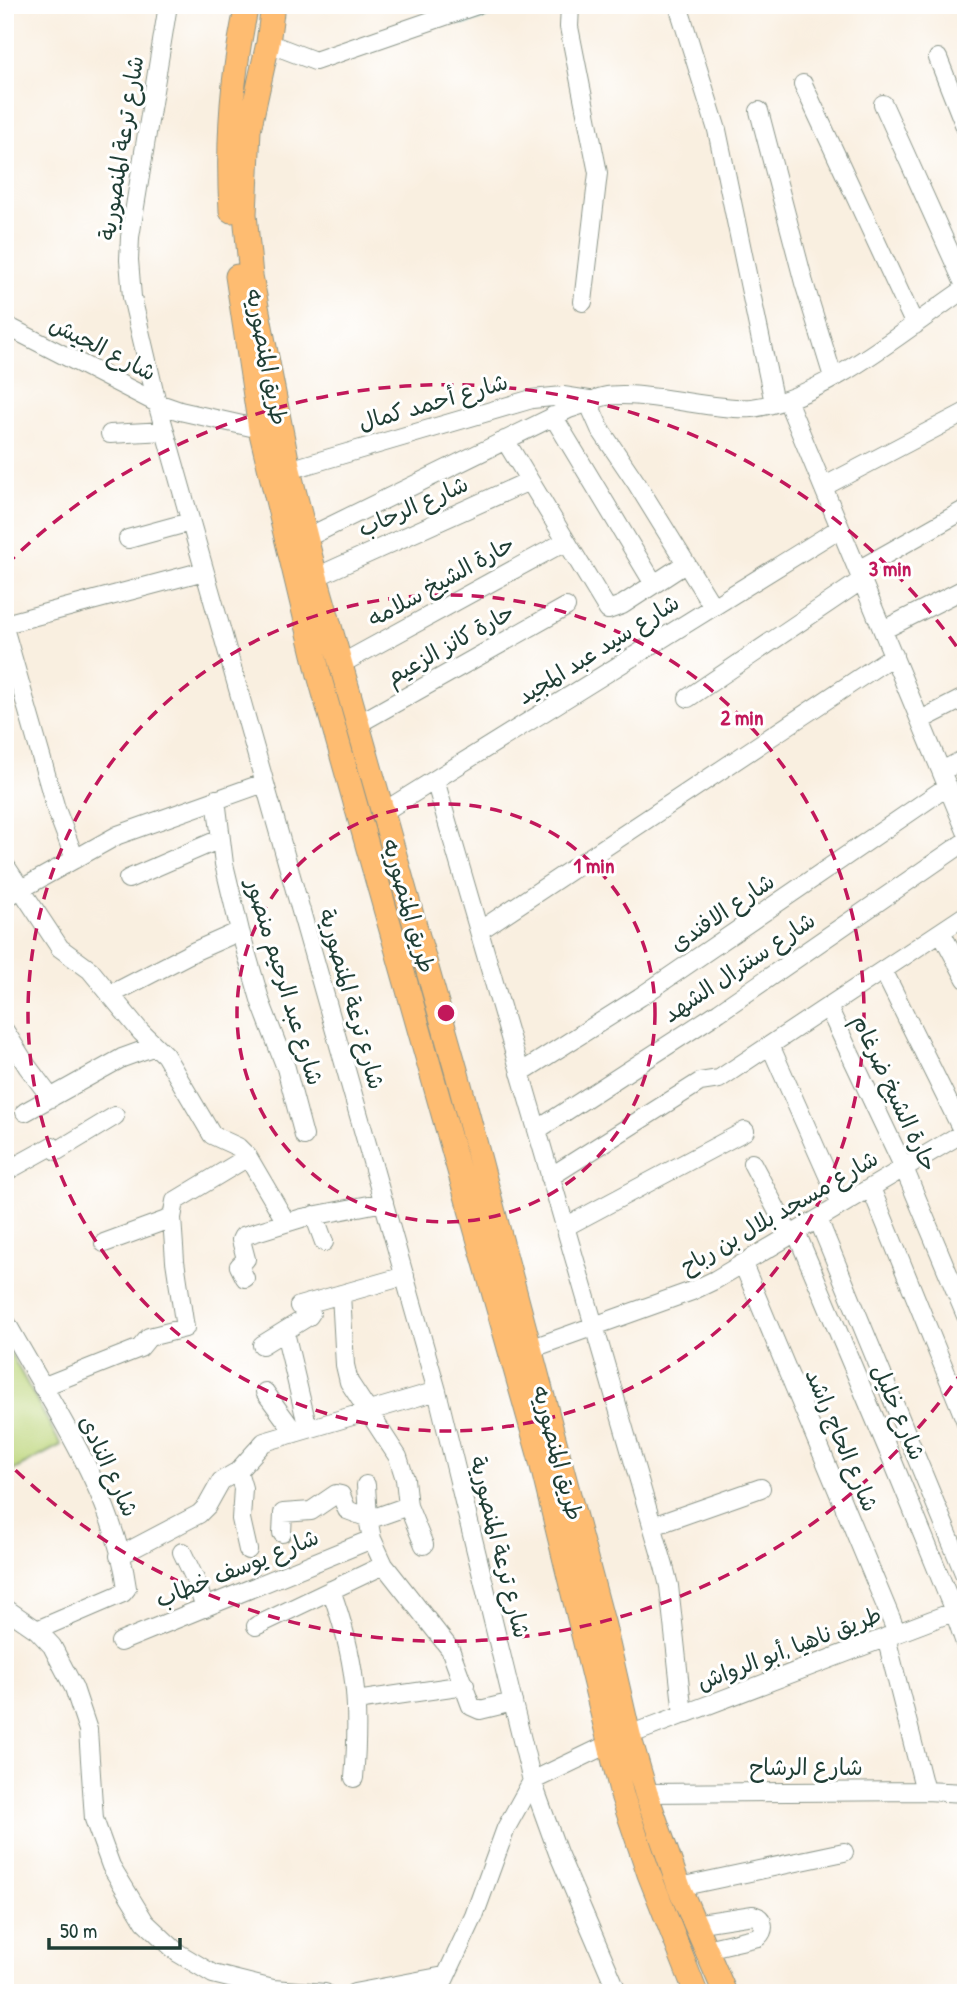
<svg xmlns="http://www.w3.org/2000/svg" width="971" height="1998" font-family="'Patrick Hand','Playpen Sans Arabic',sans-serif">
<rect width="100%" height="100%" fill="#fff"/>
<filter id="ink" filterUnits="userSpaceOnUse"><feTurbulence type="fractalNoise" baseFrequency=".0143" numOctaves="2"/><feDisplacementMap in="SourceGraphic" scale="14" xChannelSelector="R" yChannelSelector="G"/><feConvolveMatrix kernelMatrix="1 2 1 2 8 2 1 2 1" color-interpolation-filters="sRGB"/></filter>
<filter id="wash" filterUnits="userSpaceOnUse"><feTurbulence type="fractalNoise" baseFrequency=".00686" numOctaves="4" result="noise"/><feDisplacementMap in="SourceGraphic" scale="28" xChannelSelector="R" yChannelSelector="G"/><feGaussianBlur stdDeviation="1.57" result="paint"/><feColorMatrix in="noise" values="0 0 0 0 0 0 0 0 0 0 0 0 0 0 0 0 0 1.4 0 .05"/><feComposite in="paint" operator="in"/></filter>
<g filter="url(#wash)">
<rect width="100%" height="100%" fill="#f9efe0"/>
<path fill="#bdd67b" stroke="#6e8a58" stroke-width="2" d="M5,1343L61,1445L5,1475Z"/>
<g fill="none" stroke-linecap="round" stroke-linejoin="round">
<path stroke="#53c1c8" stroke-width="18" d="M464,16L496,5"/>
</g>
</g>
<g filter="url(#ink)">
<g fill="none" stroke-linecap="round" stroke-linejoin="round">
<defs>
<path id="minor" d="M168,5L130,237L129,260L132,297L157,403L437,1391L532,1781L558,1853L618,1993
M570,5L569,27L598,173L583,302
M678,5L717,130L774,403
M268,43L315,61L477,5
M938,58L966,129
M803,84L915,325
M759,111L804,283L833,377
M5,325L157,403L180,411L260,429
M787,400L966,831
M553,416L654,584
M110,434L165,431
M505,440L608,610L622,605L685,564
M289,470L532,399L563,396L589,400
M823,487L966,412
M306,538L569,409L593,401
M128,539L190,522
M858,570L966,509
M316,577L529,481
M713,607L637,484L600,429L592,411L593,401C618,383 714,412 752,408C825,399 905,329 966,288L883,104
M5,624L204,571
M883,630L966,588
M5,631L56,809L75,859
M341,664L566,541
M688,698L862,580
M921,720L966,697
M358,724L566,607
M942,771L966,758
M435,780L664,1566L669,1586L683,1715
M216,799L224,864L240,931L261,1003L286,1068L304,1136
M383,812L840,528
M5,865L60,948L90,970L141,1032L165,1055L212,1135L238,1147L248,1157L286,1222
M128,879L220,839
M5,898L118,835L264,783
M479,931L894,655
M941,932L966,979
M883,970L966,1138
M110,995L195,951L240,931
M828,1007L904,1168L966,1316
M5,1031L27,1066L51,1098
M770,1045L841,1205
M520,1073L640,997L948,786
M25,1112L122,1058L155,1046
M537,1130L719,1012L966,841
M752,1163L790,1235
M5,1172L52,1146L57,1151L115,1116
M550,1177L700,1082L719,1079L966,915
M871,1188L966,1422
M314,1215L324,1242
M818,1219L966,1578
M565,1227L745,1131
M796,1232L891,1457L954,1611L966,1646
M104,1243L172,1218L175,1201L248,1157
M743,1264L897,1633
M245,1278L239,1266L246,1259L241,1240L243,1236L302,1218L384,1202
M341,1294L345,1365L349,1382L398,1457L405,1479L408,1506L424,1545
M299,1306L405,1276
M5,1320C51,1404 114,1492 127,1588L123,1593L37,1630
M285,1332L308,1429
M262,1345L309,1316L311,1313L309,1303
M530,1349L692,1291L715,1280L966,1131
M42,1387L140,1348L149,1337L185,1328L175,1261L172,1218
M265,1392L295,1433
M238,1471L243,1488L241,1519L248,1550
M366,1485L368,1518L372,1539L384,1565L450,1649L471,1706L480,1710L513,1702
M653,1526L761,1488
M282,1533L283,1513L311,1511L336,1494L341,1495L347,1510L371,1519L408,1506
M182,1552L195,1579L205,1608
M119,1556L199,1514L207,1506L221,1481L238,1471L264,1442L437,1391
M331,1590C356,1659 360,1705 354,1778
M5,1608L37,1630L52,1646L74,1688L88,1730L94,1819L111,1866L145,1922L178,1953L213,1974L273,1989L325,1993
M256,1626L384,1565
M886,1637L925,1791
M120,1642L372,1539
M356,1701L465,1685
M629,1735L966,1607
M646,1793L925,1791L966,1793
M679,1887L844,1852
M694,1924L753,1915C764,1918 766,1929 758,1937L706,1949
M354,1993L444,1976
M438,1993L474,1916L506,1828L532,1781L609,1744"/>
<path id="major" d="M273,5L268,43L249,130L245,214L251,276L289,470L316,577L456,1070L604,1626L629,1735L646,1793L679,1887L725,1993
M231,211C227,142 232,72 247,5
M237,276L260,429L319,675L539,1454L622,1795L649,1874L696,1993"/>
</defs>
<use href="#minor" stroke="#8c968a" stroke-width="20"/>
<use href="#major" stroke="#8c968a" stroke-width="25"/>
<use href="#minor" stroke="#fff" stroke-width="18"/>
<use href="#major" stroke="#febc71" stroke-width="23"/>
</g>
</g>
<g fill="none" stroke="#c2185b" stroke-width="3.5" stroke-dasharray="12 9">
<circle cx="446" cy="1013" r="209"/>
<circle cx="446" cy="1013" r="418"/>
<path d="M964 1369A628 628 0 0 1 6 1461M6 565A628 628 0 0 1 964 657"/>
</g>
<g text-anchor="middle" stroke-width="6" stroke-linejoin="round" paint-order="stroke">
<g font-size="23" fill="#1f3d34" stroke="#fff">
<text transform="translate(121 148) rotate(-81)" y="8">شارع ترعة المنصورية</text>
<text transform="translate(103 348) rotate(27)" y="8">شارع الجيش</text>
<text transform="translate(267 357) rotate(79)" y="8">طريق المنصوريه</text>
<text transform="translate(433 402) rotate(-16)" y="8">شارع أحمد كمال</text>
<text transform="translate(413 506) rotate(-24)" y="8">شارع الرحاب</text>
<text transform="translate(441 581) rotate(-29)" y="8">حارة الشيخ سلامه</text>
<text transform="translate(450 644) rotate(-29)" y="8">حارة كانز الزعيم</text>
<text transform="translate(598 649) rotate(-32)" y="8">شارع سيد عبد المجيد</text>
<text transform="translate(409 906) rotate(74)" y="8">طريق المنصوريه</text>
<text transform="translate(722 912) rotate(-34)" y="8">شارع الافندى</text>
<text transform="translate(739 967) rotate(-34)" y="8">شارع سنترال الشهد</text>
<text transform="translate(285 982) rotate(73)" y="8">شارع عبد الرحيم منصور</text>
<text transform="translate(352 999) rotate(74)" y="8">شارع ترعة المنصورية</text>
<text transform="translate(895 1093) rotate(65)" y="8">حارة الشيخ ضرغام</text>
<text transform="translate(779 1212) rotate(-30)" y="8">شارع مسجد بلال بن رباح</text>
<text transform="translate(899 1412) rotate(67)" y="8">شارع خليل</text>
<text transform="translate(842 1440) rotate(67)" y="8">شارع الحاج راشد</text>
<text transform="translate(558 1453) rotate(75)" y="8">طريق المنصوريه</text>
<text transform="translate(109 1466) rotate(65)" y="8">شارع النادى</text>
<text transform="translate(500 1547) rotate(76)" y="8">شارع ترعة المنصورية</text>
<text transform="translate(237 1568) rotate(-22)" y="8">شارع يوسف خطاب</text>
<text transform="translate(789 1648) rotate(-21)" y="8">طريق ناهيا ,أبو الرواش</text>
<text x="806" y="1775">شارع الرشاح</text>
</g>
</g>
<circle cx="446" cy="1013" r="10" fill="#c2185b" stroke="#fff" stroke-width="3.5"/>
<g font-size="21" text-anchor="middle" font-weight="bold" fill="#c2185b" stroke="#fff" stroke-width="6" stroke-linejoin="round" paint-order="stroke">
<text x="890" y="576">3 min</text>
<text x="742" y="725">2 min</text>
<text x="594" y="873">1 min</text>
</g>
<rect width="971" height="1998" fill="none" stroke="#fff" stroke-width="28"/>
<path d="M49 1938v10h131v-10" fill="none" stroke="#1f3d34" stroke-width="3.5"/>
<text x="60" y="1938" font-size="21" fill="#1f3d34" stroke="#ffffff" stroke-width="5" paint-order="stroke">50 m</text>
</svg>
